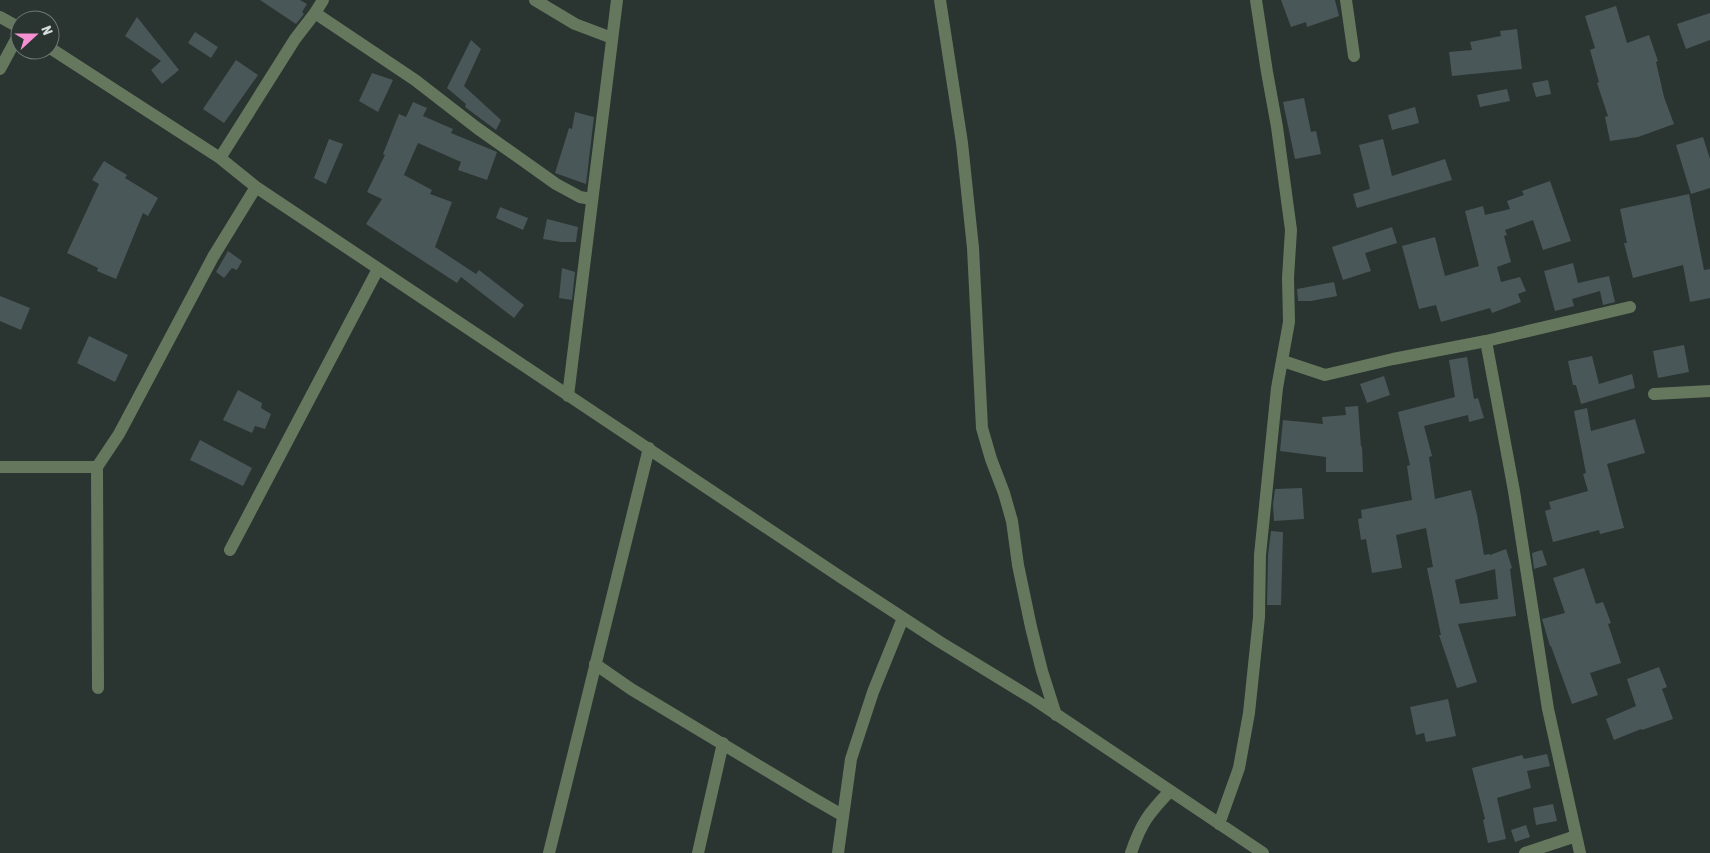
<svg xmlns="http://www.w3.org/2000/svg" width="1710" height="853" font-family="'Asap Condensed',sans-serif">
<rect width="100%" height="100%" fill="#2a3431"/>
<path fill="#4a5758" fill-rule="evenodd" d="M260,0H300L307,4L302,12L304,14L296,24Z
M1281,0H1335L1339,16L1307,27L1306,22L1291,27Z
M1616,6L1627,43L1649,35L1658,61L1656,62L1664,97L1674,124L1638,137L1610,141L1605,117L1608,116L1597,83L1599,82L1590,50L1595,48L1585,16Z
M1710,13V40L1686,49L1677,24Z
M137,17L179,70L162,84L151,70L161,61L125,36Z
M1517,29L1522,69L1452,76L1449,52L1472,50L1470,42L1501,36L1500,31Z
M195,32L218,47L211,58L188,43Z
M471,40L481,49L464,86L501,120L496,130L465,107L466,104L447,88Z
M236,60L258,75L224,123L203,109Z
M372,73L393,80L378,112L359,101Z
M1548,80L1551,94L1536,97L1532,83Z
M1507,89L1510,101L1480,107L1477,95Z
M1304,98L1311,132L1316,131L1321,154L1295,159L1283,102Z
M413,102L427,108L423,116L453,129L451,133L497,152L487,180L458,170L461,162L418,143L404,175L432,190L430,194L452,202L435,247L476,274L479,270L524,305L514,318L461,277L457,283L366,224L382,199L367,192L385,155L383,154L399,114L406,117Z
M1415,107L1419,123L1392,130L1388,115Z
M575,112L594,117L586,184L555,173L569,128L572,129Z
M1703,137L1710,159V188L1691,194L1676,145Z
M329,139L343,144L326,184L314,178Z
M1383,139L1392,176L1445,159L1452,180L1357,208L1353,194L1370,189L1359,145Z
M104,161L127,175L125,178L158,198L148,216L143,213L116,279L97,271L98,268L67,253L99,184L92,180Z
M1550,181L1571,241L1543,250L1533,220L1505,230L1507,235L1504,236L1511,262L1497,267L1501,282L1520,277L1526,291L1518,294L1521,302L1492,313L1490,308L1441,322L1436,305L1419,309L1402,246L1435,237L1445,276L1479,266L1465,211L1483,206L1485,215L1510,209L1507,201L1524,195L1522,191Z
M1689,194L1704,270L1710,269V298L1690,302L1683,265L1633,278L1624,243H1627L1620,209Z
M500,207L528,218L523,230L496,218Z
M547,219L578,227L576,242H561L543,239Z
M1392,227L1397,243L1365,253L1371,271L1343,280L1332,247Z
M228,251L242,261L237,270L232,268L224,278L216,272Z
M1573,263L1578,283L1609,276L1615,302L1603,305L1600,291L1572,299L1574,306L1555,311L1544,271Z
M562,268L575,272L572,300L559,298Z
M1334,282L1337,296L1311,301H1298L1297,289Z
M0,296L30,308L21,330L0,321Z
M89,336L128,355L115,382L77,363Z
M1684,345L1689,372L1658,378L1653,351Z
M1592,356L1599,384L1632,374L1635,388L1581,404L1576,385H1573L1568,361Z
M1467,357L1474,399L1478,398L1484,418L1469,422L1468,415L1424,426L1432,456L1429,457L1435,499L1471,490L1477,515L1484,555L1489,554L1490,555L1506,549L1512,568L1510,569L1516,616L1458,624L1477,682L1457,688L1439,635H1441L1427,568L1433,567L1426,528L1396,535L1402,568L1372,573L1366,539L1361,540L1358,519L1362,518L1361,510L1412,500L1407,466L1410,465L1398,412L1455,397L1449,360ZM1495,569L1498,599L1460,604L1455,580Z
M1384,376L1390,395L1367,403L1360,384Z
M238,390L262,403L261,408L271,414L265,429L255,426L252,433L223,420Z
M1358,406L1361,447L1362,446L1363,472H1326V457L1280,451L1283,420L1323,424L1322,417L1346,415L1345,407Z
M1587,408L1591,431L1635,419L1645,453L1607,464L1624,528L1600,534L1599,530L1553,542L1545,511L1551,509L1549,502L1588,491L1583,474L1586,473L1574,411Z
M200,440L252,468L243,486L190,460Z
M1302,488L1304,519L1274,521L1273,505L1275,489Z
M1271,531L1283,532L1281,605H1267L1268,555Z
M1542,550L1547,565L1534,569L1532,553Z
M1584,568L1596,604L1603,602L1611,623L1608,624L1621,663L1590,673L1598,695L1572,704L1551,646H1550L1542,619L1565,613L1553,578Z
M1659,667L1667,687L1662,689L1673,719L1642,730L1641,729L1614,740L1606,719L1636,706L1627,679Z
M1448,699L1456,736L1426,742L1424,733L1416,735L1410,707Z
M1547,754L1550,766L1527,771L1531,788L1497,798L1506,839L1488,843L1483,820L1485,819L1472,768L1522,755L1524,759Z
M1553,804L1557,821L1536,825L1533,808Z
M1526,825L1530,837L1515,842L1511,830Z"/>
<g fill="none" stroke-linecap="round" stroke-linejoin="round">
<path stroke="#65785e" stroke-width="12" d="M535,0L575,24L612,38
M940,0L962,143L973,248L982,428L991,459L1004,493L1012,521L1018,565L1031,627L1042,671L1056,715
M1346,0L1354,56
M315,13L415,80L477,128L556,184L580,197L591,199
M0,17L20,28
M50,48L220,158L256,187L842,578L940,642L1035,700L1263,853
M0,69L20,32
M220,158L295,39L315,13L323,0
M1486,341L1514,491L1548,709L1580,853
M1283,361L1325,375L1393,359L1486,341L1630,307
M1654,394L1710,391
M568,396L617,0
M0,467H97L119,434L213,257L256,187
M97,467L98,688
M230,550L378,269
M595,664L631,689L809,796L842,815
M1219,824L1239,768L1249,713L1259,617L1260,555L1277,388L1289,322L1288,278L1291,230L1277,127L1267,72L1256,0
M549,853L649,448
M698,853L723,743
M838,853L851,759L873,692L903,618
M1131,853C1141,823 1149,813 1170,791
M1525,853L1576,836"/>
</g>
<g transform="translate(35 35) rotate(69)"><circle r="24" fill="#2a3431" stroke="#6e7774"/>
<path d="M0-4L9 19L0 12L-9 19Z" fill="#f591d2"/>
<text y="-8" font-size="14" font-weight="bold" text-anchor="middle" fill="#d4dbd8">N</text>
</g>
</svg>
